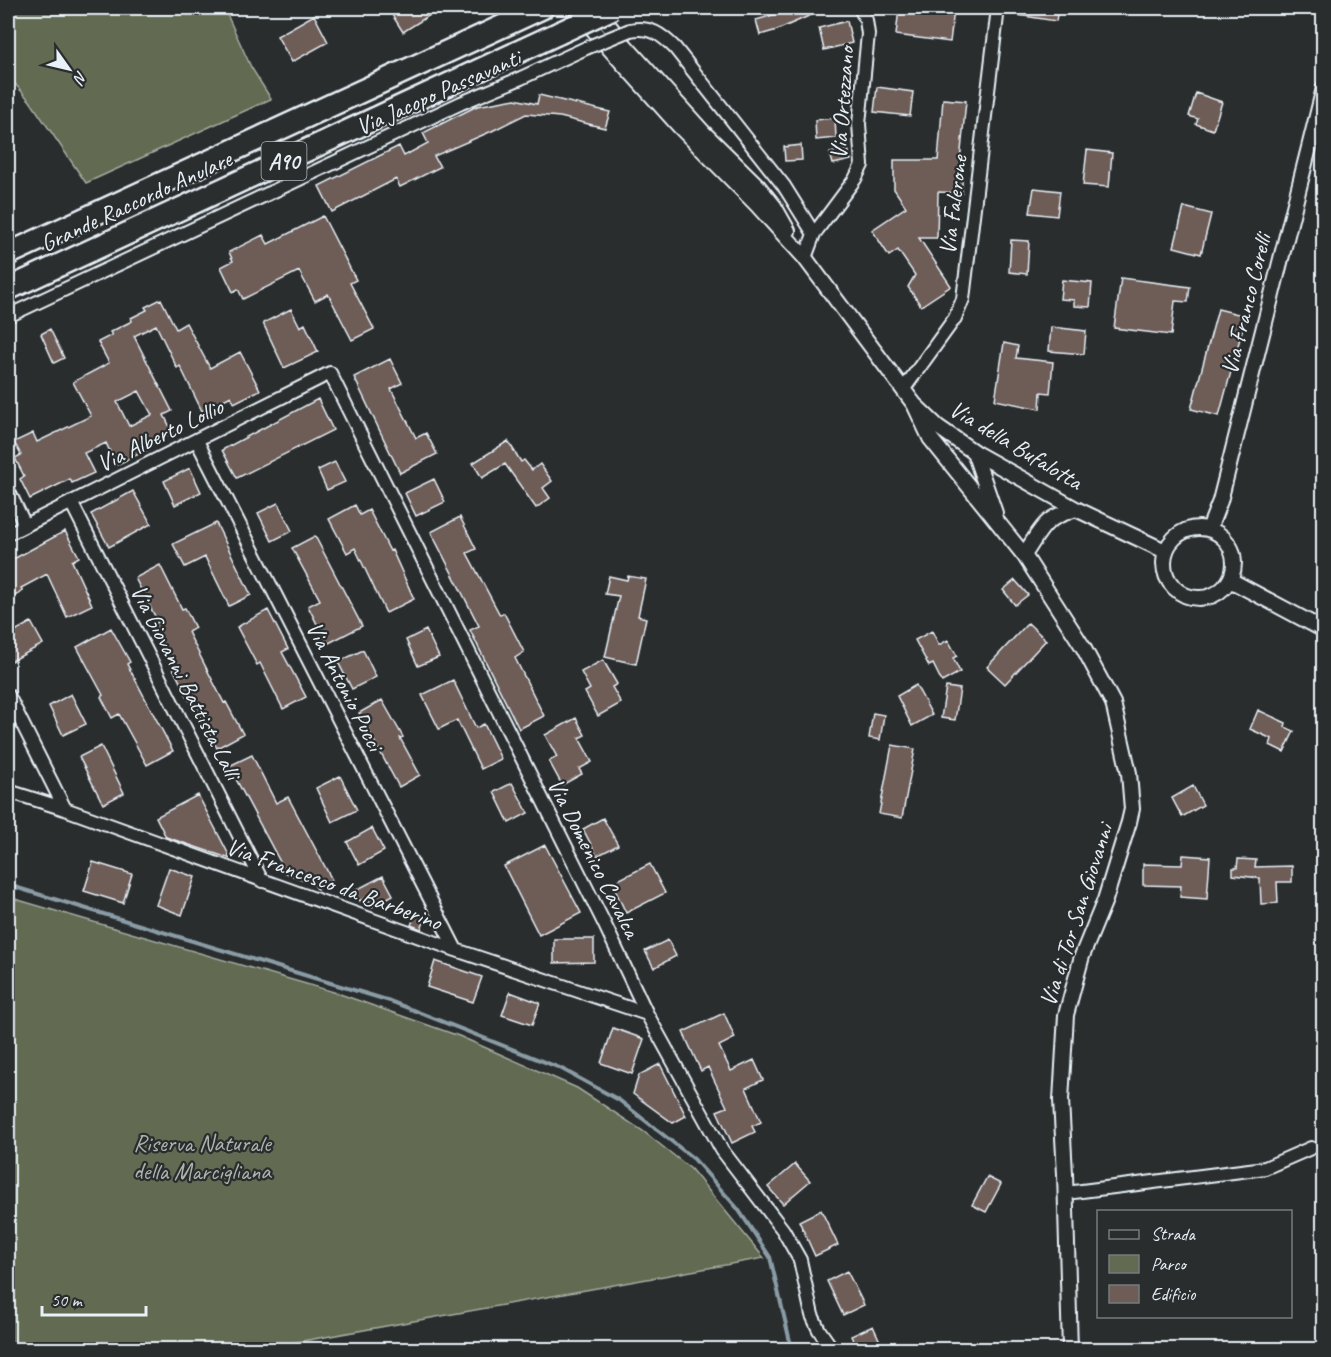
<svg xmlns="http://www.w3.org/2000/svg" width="1331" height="1357" font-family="Caveat,sans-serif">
<rect width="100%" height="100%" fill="#2a2d2e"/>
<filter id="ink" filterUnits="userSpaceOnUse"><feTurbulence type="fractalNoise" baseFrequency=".0167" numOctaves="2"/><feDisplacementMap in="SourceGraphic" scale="12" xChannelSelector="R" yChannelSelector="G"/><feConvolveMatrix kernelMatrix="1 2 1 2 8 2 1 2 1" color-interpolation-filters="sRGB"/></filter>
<g filter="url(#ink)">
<path fill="#626a51" stroke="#a5aea4" stroke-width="1.5" d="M8,8H224L251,67L271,99L86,183L30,101L8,76Z
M8,897L337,993L459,1036L577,1088L643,1131L691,1169L764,1258L275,1346V1349H8Z"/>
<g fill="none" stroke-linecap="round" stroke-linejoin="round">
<path stroke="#8a9ca6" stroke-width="4" d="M8,885L390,1001L560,1068L619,1100L694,1159L738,1209L770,1257L792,1350"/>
</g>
<path fill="#6e5c57" stroke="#e8f1f8" stroke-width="1.5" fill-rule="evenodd" d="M400,8H441L403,32L391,13Z
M783,8H827L777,30L760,35L756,20L784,12Z
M899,8H933L954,10L950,42L896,35Z
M1011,8H1058L1056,21L1011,14Z
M314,15L328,42L292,62L277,36Z
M847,21L852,43L824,50L819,28Z
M877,87L913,92L910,116L874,112Z
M1196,93L1222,102L1213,130L1196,124L1198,119L1189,116Z
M539,95L610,112L605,128L560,117L526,114L492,131L434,156L440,167L400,187L396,179L332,212L319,186L399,146L404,156L428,143L423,133L477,106L515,99L537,104Z
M943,99L966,101L960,161H962V193L938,192L937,238H919L951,286L921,306L908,287L915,275L898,250L889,256L872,230L906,207L894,189V160H938Z
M835,118L836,138L816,140L815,120Z
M801,145L802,160L785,161L784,147Z
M848,149L851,160L833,164L830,153Z
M1087,150L1112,153L1109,187L1083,185Z
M1034,188L1060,191L1057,216L1030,213Z
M1184,207L1211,214L1201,254L1174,247Z
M323,216L356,280L350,283L374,329L352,340L328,294L315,301L299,271L243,299L238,289L233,292L221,267L233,261L229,252L263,235L268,244Z
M1011,240L1029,241L1027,274L1009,272Z
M1121,278L1190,287L1188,302L1175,301L1171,335L1114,328Z
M1062,280L1092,283L1090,307L1074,306V300L1060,299Z
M161,299L176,329L186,323L210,368L240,352L260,390L234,403L231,396L202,411L180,366L177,368L156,325L134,336L172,411L164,415L173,433L148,446L149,449L116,465L106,443L84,453L94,473L72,483L70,479L30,499L20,479L24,476L15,458L21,455L14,442L33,433L37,442L91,416L73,382L109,363L98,342L112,335L110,332L132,321L131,318L147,310L145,307ZM139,391L152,415L129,426L117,402Z
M291,309L300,327L305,324L318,352L284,368L263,323Z
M1218,309L1246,316L1219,416L1191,409Z
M1051,327L1086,331L1084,354L1049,351Z
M50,329L64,358L54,363L41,334Z
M1004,343L1018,346L1016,358L1053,362L1050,393L1041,392L1040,409L995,400Z
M390,359L402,383L391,389L416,438L426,433L437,454L400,473L354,377Z
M318,399L333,430L237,478L222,450Z
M508,441L521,462L524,460L532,470L540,464L552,481L543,488L550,498L536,508L505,464L482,478L473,463Z
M335,462L345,482L327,490L318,470Z
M190,468L201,492L175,505L164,481Z
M434,479L445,502L416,516L405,493Z
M133,491L151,524L109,547L91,514Z
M278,503L292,531L272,541L258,513Z
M355,505L360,515L369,510L390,551L392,550L414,599L386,613L355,548L347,553L329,519Z
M460,517L476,549L467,553L500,615L504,613L524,652L515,658L544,716L519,729L470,630L479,626L431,532Z
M216,523L251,595L229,606L205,557L185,567L173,544Z
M65,531L79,557L72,561L92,605L67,617L47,574L21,588L23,591L8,600V562Z
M315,536L362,626L327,644L308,606L320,600L292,548Z
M160,565L182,609L185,608L195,628L188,632L224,703L226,702L243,734L217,748L190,699L189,700L170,662L172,661L153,625L158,622L135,578Z
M609,576L627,580L628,576L646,579L638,616L646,618L636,664L605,657L619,596L605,594Z
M1015,580L1028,595L1015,605L1003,590Z
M268,610L288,649L282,652L306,697L283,709L260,663L257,665L237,627Z
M31,622L43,644L8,663V635Z
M1028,623L1046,640L1005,684L987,667Z
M111,628L130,662L127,664L173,751L147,765L119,714L112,718L101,697L103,695L77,647Z
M426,630L439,657L418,666L406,640Z
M932,631L939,645L948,640L957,656L953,658L960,672L942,682L933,664L929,666L915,640Z
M363,650L376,677L352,689L338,662Z
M603,660L617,684L612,687L621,703L598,716L585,692L590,689L581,672Z
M453,680L476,728L484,724L501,759L481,769L457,720L439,729L422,695Z
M916,685L932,715L912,726L897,696Z
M946,687L960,689L955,720L941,718Z
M71,694L86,724L63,735L49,706Z
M382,700L403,737L400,738L420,775L399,787L359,713Z
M1258,710L1286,723L1285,727L1294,731L1284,752L1270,745L1272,739L1250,729Z
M873,713L884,715L880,740L869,738Z
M576,718L585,735L579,738L592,762L579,769L582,774L562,785L549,761L557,757L545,735Z
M892,745L915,749L902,818L879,814Z
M101,746L124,793L103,804L79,757Z
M252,755L276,803L288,797L332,880L317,889L314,884L286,873L229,766Z
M340,776L357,810L332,822L316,788Z
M512,783L528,813L509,823L494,792Z
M1193,786L1203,805L1182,817L1172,798Z
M198,795L231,859L166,837L156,817Z
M603,818L618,845L597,856L583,829Z
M372,828L384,851L359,865L347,842Z
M545,845L581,913L539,935L504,866Z
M1183,855L1210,857L1207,899L1180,897L1181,886L1143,885V864L1182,865Z
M1238,859L1256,860L1255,867L1292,866V882H1277L1278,903L1261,904L1260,878L1233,875V868H1237Z
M93,862L132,874L123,903L84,891Z
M650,864L665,893L626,913L612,883Z
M169,868L195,877L182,915L156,905Z
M383,876L393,895L372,907L367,897L360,901L354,891Z
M416,914L426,918L421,929L411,925Z
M554,939H594V962L554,963Z
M668,940L676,956L654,968L645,951Z
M435,961L482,977L473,1002L427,987Z
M510,992L540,1003L532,1025L502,1015Z
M724,1013L735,1038L719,1046L731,1071L754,1060L763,1080L746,1088L761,1122L752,1126L755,1132L732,1143L717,1111L727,1107L708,1067L701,1071L683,1032Z
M613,1028L644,1039L632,1074L601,1063Z
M660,1064L686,1116L673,1123L633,1094L639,1075Z
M795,1164L810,1181L783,1204L768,1187Z
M987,1177L1001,1184L986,1212L972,1205Z
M821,1210L838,1245L815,1256L799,1221Z
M847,1271L864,1305L843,1315L827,1281Z
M873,1326L884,1350H858L851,1336Z"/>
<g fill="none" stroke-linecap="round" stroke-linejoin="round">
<defs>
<path id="minor" d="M630,30C650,26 661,34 675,48L784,186L814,234
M805,258L814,234L855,179L862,165L859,124L868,34L866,20L860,8
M8,316L461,103L521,78L586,48
M903,390L955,318L963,299L998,8
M197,441L456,950
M8,490L25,525
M71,502L262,881
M8,534L330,373L604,923L647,1014L722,1150L783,1230L800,1260L812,1315L819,1330L833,1350
M8,695L65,809
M8,791L65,809L456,950L647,1014
M1066,1193L1265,1168L1311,1148"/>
<path id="tertiary" d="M575,8L609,48L680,127L757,205L805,258L914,404L938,427L974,452L1076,509L1165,551
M595,8L622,42L703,132L758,186L774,206L788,231
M914,404L930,438L1024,555L1083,647L1113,703L1129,773L1132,809L1129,822L1105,900L1082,956L1066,1015L1061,1100L1065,1174L1070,1350
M974,452L995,513
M1164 563a35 35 0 1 1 70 0a35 35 0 1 1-70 0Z
M1209,529L1220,501L1324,88
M1024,555C1043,527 1042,519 1076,509
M1230,580L1324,630"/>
<path id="motorway" d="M8,254L542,8
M8,289L559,33"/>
</defs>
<use href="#minor" stroke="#e8f1f8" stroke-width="16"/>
<use href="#tertiary" stroke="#e8f1f8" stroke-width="18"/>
<use href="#motorway" stroke="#e8f1f8" stroke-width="26"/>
<use href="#minor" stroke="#2a2d2e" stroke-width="12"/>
<use href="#tertiary" stroke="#2a2d2e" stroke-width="14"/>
<use href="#motorway" stroke="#2a2d2e" stroke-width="21"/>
<defs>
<path id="minor-bridge" d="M586,48L630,30"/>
<path id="motorway-bridge" d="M559,33L613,8"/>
</defs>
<use href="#minor-bridge" stroke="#e8f1f8" stroke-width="16" stroke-linecap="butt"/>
<use href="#motorway-bridge" stroke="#e8f1f8" stroke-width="26" stroke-linecap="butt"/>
<use href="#minor-bridge" stroke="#2a2d2e" stroke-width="12"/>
<use href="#motorway-bridge" stroke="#2a2d2e" stroke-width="21"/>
</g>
</g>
<g text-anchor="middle" stroke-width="4.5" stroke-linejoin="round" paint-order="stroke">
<rect fill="#2a2d2e" stroke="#afb6bb" stroke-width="1.5" x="261.5" y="142" width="45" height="38" rx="4.5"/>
<g font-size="22" font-weight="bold" fill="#e8f1f8">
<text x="284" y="169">A90</text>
</g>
<g font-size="24" fill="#e8f1f8" stroke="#2a2d2e">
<text transform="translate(438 92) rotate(-24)" y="8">Via Jacopo Passavanti</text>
<text transform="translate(842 103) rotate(-86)" y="8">Via Ortezzano</text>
<text transform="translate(136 201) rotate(-25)" y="8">Grande Raccordo Anulare</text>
<text transform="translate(953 205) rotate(-83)" y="8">Via Falerone</text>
<text transform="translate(1246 304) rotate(-76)" y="8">Via Franco Corelli</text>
<text transform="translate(160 435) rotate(-26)" y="8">Via Alberto Lollio</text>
<text transform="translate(1016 445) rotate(31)" y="8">Via della Bufalotta</text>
<text transform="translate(186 682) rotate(63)" y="8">Via Giovanni Battista Lalli</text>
<text transform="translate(345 686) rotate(63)" y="8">Via Antonio Pucci</text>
<text transform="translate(594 858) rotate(63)" y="8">Via Domenico Cavalca</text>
<text transform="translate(334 884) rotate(20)" y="8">Via Francesco da Barberino</text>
<text transform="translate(1076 915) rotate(-72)" y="8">Via di Tor San Giovanni</text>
</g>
<g font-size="24" fill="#acb4ad" stroke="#2a2d2e">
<text x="202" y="1151">Riserva Naturale<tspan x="202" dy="28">della Marcigliana</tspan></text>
</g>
</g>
<rect width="1331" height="1357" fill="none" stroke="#2a2d2e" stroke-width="30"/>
<rect x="15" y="15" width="1301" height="1327" fill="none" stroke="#e8f1f8" stroke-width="2" filter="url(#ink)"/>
<rect x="1097" y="1210" width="195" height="108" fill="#2a2d2e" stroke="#767b7f" stroke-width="1.5"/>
<rect x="1109" y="1230" width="30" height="9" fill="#2a2d2e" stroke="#767b7f" stroke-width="1.5"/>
<text x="1151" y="1240" font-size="18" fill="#e8f1f8">Strada</text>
<rect x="1109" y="1255" width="30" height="18" fill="#626a51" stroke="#767b7f" stroke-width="1.5"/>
<text x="1151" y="1270" font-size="18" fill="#e8f1f8">Parco</text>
<rect x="1109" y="1285" width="30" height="18" fill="#6e5c57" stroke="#767b7f" stroke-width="1.5"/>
<text x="1151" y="1300" font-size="18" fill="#e8f1f8">Edificio</text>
<g transform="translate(69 69) rotate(124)" stroke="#2a2d2e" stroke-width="4.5" paint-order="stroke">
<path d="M0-4.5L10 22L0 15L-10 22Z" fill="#e8f1f8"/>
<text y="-9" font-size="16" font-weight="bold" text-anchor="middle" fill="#e8f1f8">N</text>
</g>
<path d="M42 1306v9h104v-9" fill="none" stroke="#e8f1f8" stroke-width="3"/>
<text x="51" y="1306" font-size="18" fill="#e8f1f8" stroke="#2a2d2e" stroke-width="4.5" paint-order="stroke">50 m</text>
</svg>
